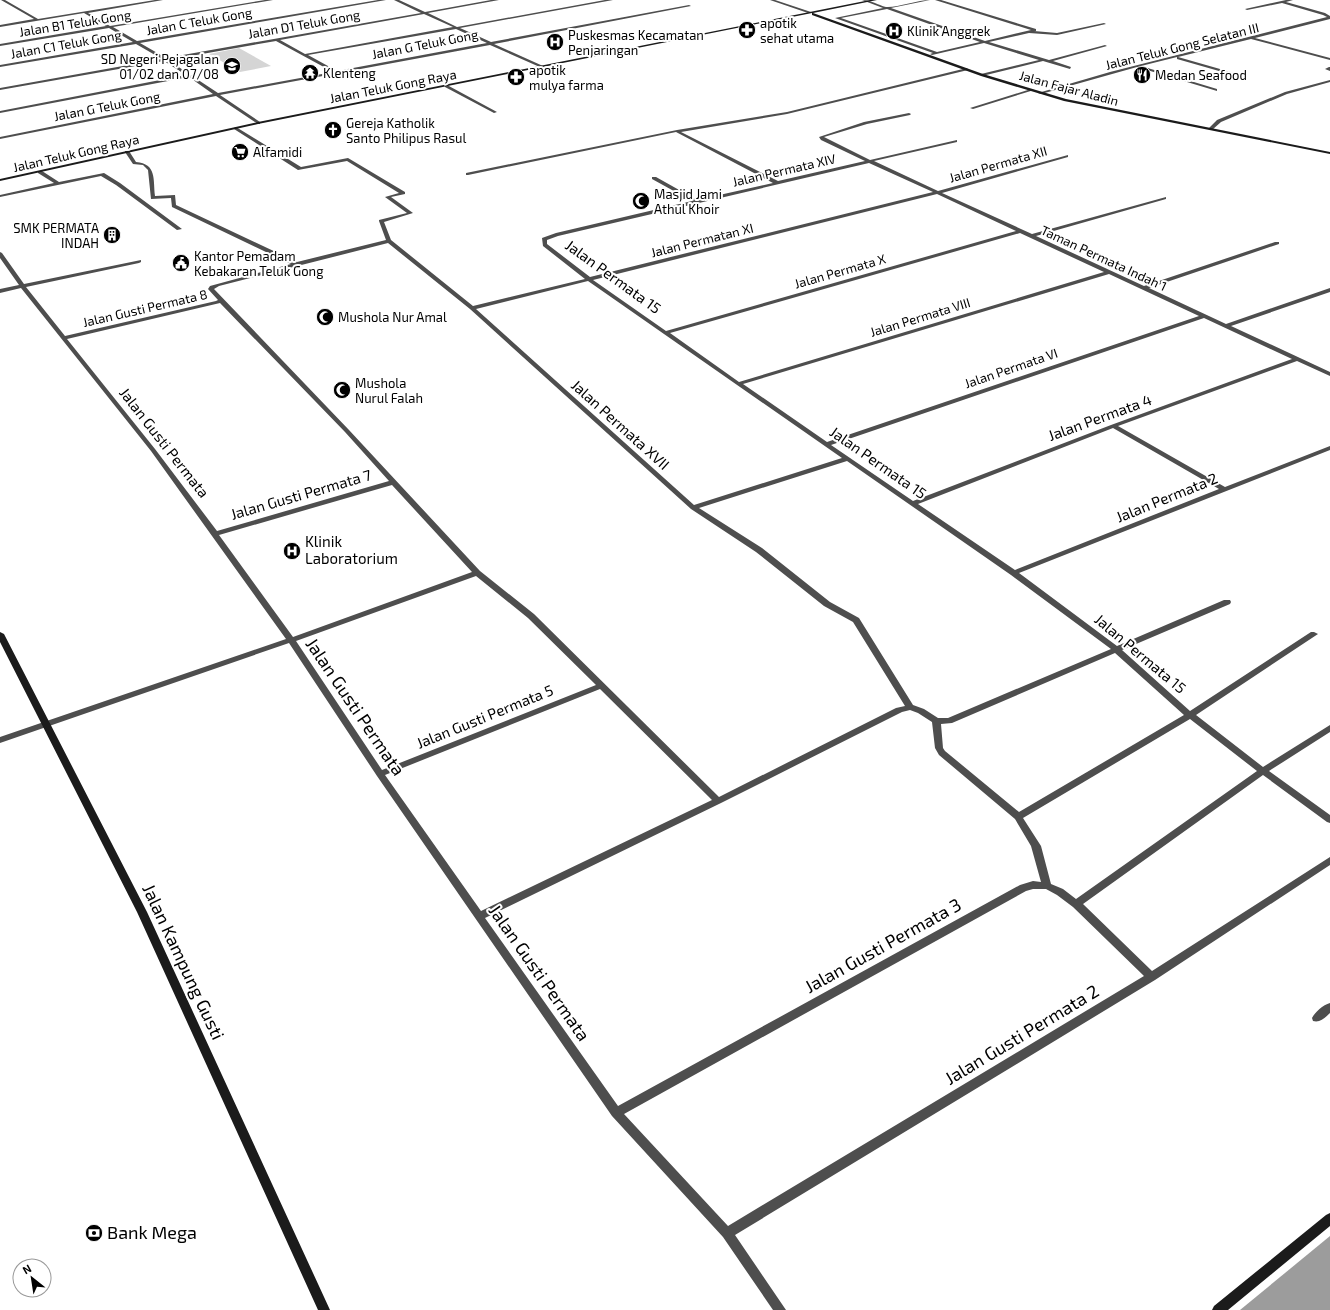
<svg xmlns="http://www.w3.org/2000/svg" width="1330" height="1310" font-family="'Exo 2',sans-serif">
<rect width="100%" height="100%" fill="#fff"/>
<path fill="#d5d5d5" d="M239,48L271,66L240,72L209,54Z"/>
<path fill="#9c9c9c" d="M1330,1236V1310H1240Z"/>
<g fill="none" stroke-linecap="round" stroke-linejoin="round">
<path fill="#4e4e4e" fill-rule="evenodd" d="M1,0H5L38,19L155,0H163L88,13L110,26L265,0H273L113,27L137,41L378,0H386L140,43L166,58L421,13L394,0H399L425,12L491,0H499L428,13L457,27L605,0H613L460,28L491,42L689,5L691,6L494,44L543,66L542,68L490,45L220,95L260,122V124H258L216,96L0,139V137L213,94L189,77L0,113V111L186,75L164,61L0,90V88L162,59L136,44L0,67V65L133,42L109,28L0,46V44L106,26L84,13L0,27V25L34,19ZM424,14L453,27L305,54L280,40ZM456,29L487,43L337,71L308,55ZM276,41L333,72L218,93L168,60Z
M770,0H775L811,12L808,13Z
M862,0C871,0 878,5 886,7C896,8 918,0 930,0L891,8L985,41L1031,30L935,0H941L1036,29V31H1034L1057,33L1104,23L1106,24L1057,35L1029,33L989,42L1049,60L1105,45L1107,46L1053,61L1071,67L1070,69L1043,61L982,76L981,74L1039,60L984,43L932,55L930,54L933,53L835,18L883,8ZM887,9L980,42L937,52L841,18Z
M1286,0H1293L1286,2L1325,13L1330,16V19L1255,38L1330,58V60L1251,39L1178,57L1241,75L1240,77L1177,59V57L1141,66L1217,89V91L1137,67L1041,94L1038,93L1110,72L1327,17L1323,15L1282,3L1247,10L1245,9Z
M1329,67H1330V71L1325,69Z
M967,68L968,70L787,114L681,132L778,181L865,161L821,140L819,137L864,122L909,113L911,114L910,115L867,124L824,137L870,160L957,140V142L874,161L938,191L1068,155V157L942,193L1032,234L1166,197V199L1036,236L1144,286L1275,242H1279V244L1149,288L1226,324L1330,288V292L1231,326L1330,372V376L1297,361L1118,426L1225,487L1330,446V450L1019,573L1117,646L1224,600H1230L1231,602L1230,604L1122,650L1190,711L1311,632H1314L1318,634L1196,715L1263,767L1330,725V732L1269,771L1330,815V823L1327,822L1263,775L1083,904L1152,971L1330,857V865L1155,980L735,1235L786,1310H773L723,1237L612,1116L377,776L289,643L0,743V737L286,639L151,451L21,288L0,293V289L19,285L0,258V252L2,253L24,284L141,260V262L139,263L26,287L65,336L216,301L218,300L208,289L210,286L291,264L172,207L171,198L151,199L148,170L143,165L133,164L125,152V151H129L136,162C157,164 153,179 155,196L175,195L176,205L297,262L386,240L379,221V220L407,213L385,197L399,193L347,161L298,170L234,129V128L236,127L301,167L348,158L405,192V194L391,197L413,213L384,222L391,240L473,306L585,279L543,246L542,238L556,233L692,201L652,179V177H656L697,200L773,183L676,132L468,175H466V173L677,130L787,112ZM869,163L933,192L590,277L547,244V240L558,236ZM937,194L1016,231L666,331L593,280ZM1020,233L1104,272L739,382L670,333ZM388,243L470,309L691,509L756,552L824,606L853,622L905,706L896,708L719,797L534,614L480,571L349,430L214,289L219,286ZM1109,274L1199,316L827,442L743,384ZM588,281L842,458L694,505L476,309ZM220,303L345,432L389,481L217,531L155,449L67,339ZM1204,318L1292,359L1111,425L913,501L831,445ZM1113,428L1219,489L1015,570L918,504ZM847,461L1011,575L1111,649L948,718H938L924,709L913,705L859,618L830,602L762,548L699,508ZM392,485L472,572L293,637L219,535ZM476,576L528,618L596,685L382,770L296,641ZM1115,653L1184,715L1019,812L945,751L943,748L941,724L952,723ZM600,689L712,800L481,911L385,775ZM910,710L918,713L932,722L935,748L939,755L1015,819L1031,846L1041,882L1033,881L1020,885L618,1106L485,918L721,803L902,712ZM1190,719L1257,771L1076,899L1063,889L1051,884L1041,846L1023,818ZM1033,889H1046L1057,895L1073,907L1144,976L728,1226L624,1114L1026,891Z
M1330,80V82L1287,94L1221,122L1212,130L1208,129L1217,120L1285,92Z
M445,85H447L497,112L494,113L445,87Z
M1031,89L1034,90L973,109L970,108Z
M38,171H42L59,182L104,173L120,183L182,229L177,230L116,185L101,176L0,197V195L54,183L38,173Z
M1330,1003V1013C1325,1018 1320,1023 1313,1021L1312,1018C1315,1012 1323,1005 1330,1003Z"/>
<path fill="#1b1b1b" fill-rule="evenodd" d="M870,0H877L813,13L983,74L1066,99L1330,152V154L1064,101L981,76L812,15V13L258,124L0,181V179L258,122Z
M0,632L4,634L147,912L330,1310H318L137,912L0,642Z
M1330,1213V1226L1228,1310H1212L1214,1306L1326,1215Z"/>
</g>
<defs>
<symbol id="pharmacy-disc" viewBox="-11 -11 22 22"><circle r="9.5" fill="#000" stroke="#fff"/><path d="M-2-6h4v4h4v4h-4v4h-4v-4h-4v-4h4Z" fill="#fff"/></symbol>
<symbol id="hospital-disc" viewBox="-11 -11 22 22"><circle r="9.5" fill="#000" stroke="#fff"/><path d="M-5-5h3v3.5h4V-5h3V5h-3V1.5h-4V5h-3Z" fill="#fff"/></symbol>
<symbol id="school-disc" viewBox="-11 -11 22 22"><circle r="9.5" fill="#000" stroke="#fff"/><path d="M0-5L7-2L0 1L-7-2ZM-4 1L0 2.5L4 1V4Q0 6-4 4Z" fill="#fff"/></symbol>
<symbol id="temple-disc" viewBox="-11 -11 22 22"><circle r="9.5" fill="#000" stroke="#fff"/><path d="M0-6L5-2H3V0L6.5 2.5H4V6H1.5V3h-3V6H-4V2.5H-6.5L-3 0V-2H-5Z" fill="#fff"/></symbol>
<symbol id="restaurant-disc" viewBox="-11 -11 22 22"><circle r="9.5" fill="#000" stroke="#fff"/><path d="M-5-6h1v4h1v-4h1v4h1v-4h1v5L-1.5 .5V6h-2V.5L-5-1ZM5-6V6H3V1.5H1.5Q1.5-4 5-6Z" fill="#fff"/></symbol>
<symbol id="church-disc" viewBox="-11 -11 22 22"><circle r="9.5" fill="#000" stroke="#fff"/><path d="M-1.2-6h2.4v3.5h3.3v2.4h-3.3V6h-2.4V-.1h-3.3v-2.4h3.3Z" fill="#fff"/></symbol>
<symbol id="supermarket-disc" viewBox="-11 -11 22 22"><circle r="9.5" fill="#000" stroke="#fff"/><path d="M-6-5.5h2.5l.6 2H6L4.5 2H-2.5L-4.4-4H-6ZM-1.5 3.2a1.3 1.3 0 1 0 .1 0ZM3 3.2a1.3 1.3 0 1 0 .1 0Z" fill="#fff"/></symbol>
<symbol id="mosque-disc" viewBox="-11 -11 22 22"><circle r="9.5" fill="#000" stroke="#fff"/><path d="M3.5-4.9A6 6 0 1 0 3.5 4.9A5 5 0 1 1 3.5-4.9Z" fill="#fff"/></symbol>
<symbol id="building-disc" viewBox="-11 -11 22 22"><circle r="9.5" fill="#000" stroke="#fff"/><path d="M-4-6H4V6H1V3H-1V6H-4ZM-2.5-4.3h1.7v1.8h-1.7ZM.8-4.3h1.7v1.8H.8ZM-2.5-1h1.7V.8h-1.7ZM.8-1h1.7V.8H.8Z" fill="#fff"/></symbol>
<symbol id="civic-disc" viewBox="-11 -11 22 22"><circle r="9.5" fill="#000" stroke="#fff"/><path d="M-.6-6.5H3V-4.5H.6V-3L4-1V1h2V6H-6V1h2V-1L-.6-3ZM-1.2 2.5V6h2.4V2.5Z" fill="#fff"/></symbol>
<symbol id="bank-disc" viewBox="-11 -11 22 22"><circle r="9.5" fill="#000" stroke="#fff"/><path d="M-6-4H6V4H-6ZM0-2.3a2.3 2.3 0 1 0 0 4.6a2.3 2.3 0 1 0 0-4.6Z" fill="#fff"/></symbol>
</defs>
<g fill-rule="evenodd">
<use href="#pharmacy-disc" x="737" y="20" width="20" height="20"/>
<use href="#hospital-disc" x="884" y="21" width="20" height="20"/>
<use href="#hospital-disc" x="545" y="32" width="20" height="20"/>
<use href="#school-disc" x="222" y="56" width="20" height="20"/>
<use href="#temple-disc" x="300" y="63" width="20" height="20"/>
<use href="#restaurant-disc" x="1132" y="65" width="20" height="20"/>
<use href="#pharmacy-disc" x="506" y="67" width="20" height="20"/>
<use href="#church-disc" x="323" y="120" width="20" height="20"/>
<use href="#supermarket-disc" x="230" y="142" width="20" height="20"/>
<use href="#mosque-disc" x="631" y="191" width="20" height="20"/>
<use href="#building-disc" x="102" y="225" width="20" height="20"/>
<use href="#civic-disc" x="171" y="253" width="20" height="20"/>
<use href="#mosque-disc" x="315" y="307" width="20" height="20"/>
<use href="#mosque-disc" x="332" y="380" width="20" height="20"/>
<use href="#hospital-disc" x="282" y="541" width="20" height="20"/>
<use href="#bank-disc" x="84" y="1223" width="20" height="20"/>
</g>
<g text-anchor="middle" stroke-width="4" stroke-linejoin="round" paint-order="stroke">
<g font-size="13" fill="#000" stroke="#fff">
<text transform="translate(199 21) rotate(-10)" y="5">Jalan C Teluk Gong</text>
<text transform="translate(75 23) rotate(-9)" y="5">Jalan B1 Teluk Gong</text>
<text transform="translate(304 24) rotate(-10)" y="5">Jalan D1 Teluk Gong</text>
<text transform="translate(66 44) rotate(-10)" y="5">Jalan C1 Teluk Gong</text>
<text transform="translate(425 44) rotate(-11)" y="5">Jalan G Teluk Gong</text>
<text transform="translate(1182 46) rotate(-14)" y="5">Jalan Teluk Gong Selatan III</text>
<text transform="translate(393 86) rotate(-11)" y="5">Jalan Teluk Gong Raya</text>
<text transform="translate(1069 88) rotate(15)" y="5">Jalan Fajar Aladin</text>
<text transform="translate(107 106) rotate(-11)" y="5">Jalan G Teluk Gong</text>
<text transform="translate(76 153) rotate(-13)" y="5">Jalan Teluk Gong Raya</text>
<text transform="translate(998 164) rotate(-16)" y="5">Jalan Permata XII</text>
<text transform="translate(784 170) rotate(-13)" y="5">Jalan Permata XIV</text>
<text transform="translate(702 240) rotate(-14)" y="5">Jalan Permatan XI</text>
<text transform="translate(1104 258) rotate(25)" y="5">Taman Permata Indah 1</text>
<text transform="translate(840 271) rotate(-16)" y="5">Jalan Permata X</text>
<text transform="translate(145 308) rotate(-13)" y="5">Jalan Gusti Permata 8</text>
<text transform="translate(920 317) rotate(-17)" y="5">Jalan Permata VIII</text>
<text transform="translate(1011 368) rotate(-19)" y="5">Jalan Permata VI</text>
</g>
<g font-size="13" fill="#000" stroke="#fff" text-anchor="start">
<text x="760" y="28">apotik<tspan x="760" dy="15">sehat utama</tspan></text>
<text x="907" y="36">Klinik Anggrek</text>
<text x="568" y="40">Puskesmas Kecamatan<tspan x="568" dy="15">Penjaringan</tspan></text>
<text x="219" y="64" text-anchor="end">SD Negeri Pejagalan<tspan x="219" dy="15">01/02 dan 07/08</tspan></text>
<text x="529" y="75">apotik<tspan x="529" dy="15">mulya farma</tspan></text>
<text x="323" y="78">Klenteng</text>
<text x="1155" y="80">Medan Seafood</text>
<text x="346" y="128">Gereja Katholik<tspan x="346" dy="15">Santo Philipus Rasul</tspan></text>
<text x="253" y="157">Alfamidi</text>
<text x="654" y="199">Masjid Jami<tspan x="654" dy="15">Athul Khoir</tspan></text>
<text x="99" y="233" text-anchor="end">SMK PERMATA<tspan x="99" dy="15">INDAH</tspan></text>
<text x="194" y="261">Kantor Pemadam<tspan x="194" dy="15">Kebakaran Teluk Gong</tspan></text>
<text x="338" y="322">Mushola Nur Amal</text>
<text x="355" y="388">Mushola<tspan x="355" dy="15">Nurul Falah</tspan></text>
</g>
<g font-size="15" fill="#000" stroke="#fff">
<text transform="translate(613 277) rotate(36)" y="5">Jalan Permata 15</text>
<text transform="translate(1100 418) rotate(-20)" y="5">Jalan Permata 4</text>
<text transform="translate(620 425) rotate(42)" y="5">Jalan Permata XVII</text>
<text transform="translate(164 443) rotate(52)" y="5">Jalan Gusti Permata</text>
<text transform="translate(878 463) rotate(35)" y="5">Jalan Permata 15</text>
<text transform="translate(301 495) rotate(-16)" y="5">Jalan Gusti Permata 7</text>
<text transform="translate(1167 498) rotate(-22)" y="5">Jalan Permata 2</text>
<text transform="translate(1140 654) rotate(40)" y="5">Jalan Permata 15</text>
<text transform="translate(485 717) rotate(-22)" y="5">Jalan Gusti Permata 5</text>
</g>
<g font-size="15" fill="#000" stroke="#fff" text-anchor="start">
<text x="305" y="547">Klinik<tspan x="305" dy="17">Laboratorium</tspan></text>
</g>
<g font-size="18" fill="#000" stroke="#fff">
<text transform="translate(355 707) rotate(56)" y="6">Jalan Gusti Permata</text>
<text transform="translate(883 946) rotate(-29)" y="6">Jalan Gusti Permata 3</text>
<text transform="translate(183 962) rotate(65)" y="6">Jalan Kampung Gusti</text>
<text transform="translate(539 973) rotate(55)" y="6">Jalan Gusti Permata</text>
<text transform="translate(1022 1035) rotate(-31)" y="6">Jalan Gusti Permata 2</text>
</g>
<g font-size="18" fill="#000" stroke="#fff" text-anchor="start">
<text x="107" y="1239">Bank Mega</text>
</g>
</g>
<g transform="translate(32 1278) rotate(330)"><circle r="19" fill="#ffffff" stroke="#999999"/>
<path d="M0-3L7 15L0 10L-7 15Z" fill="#000000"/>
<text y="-6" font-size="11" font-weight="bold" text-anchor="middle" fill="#000000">N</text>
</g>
</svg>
